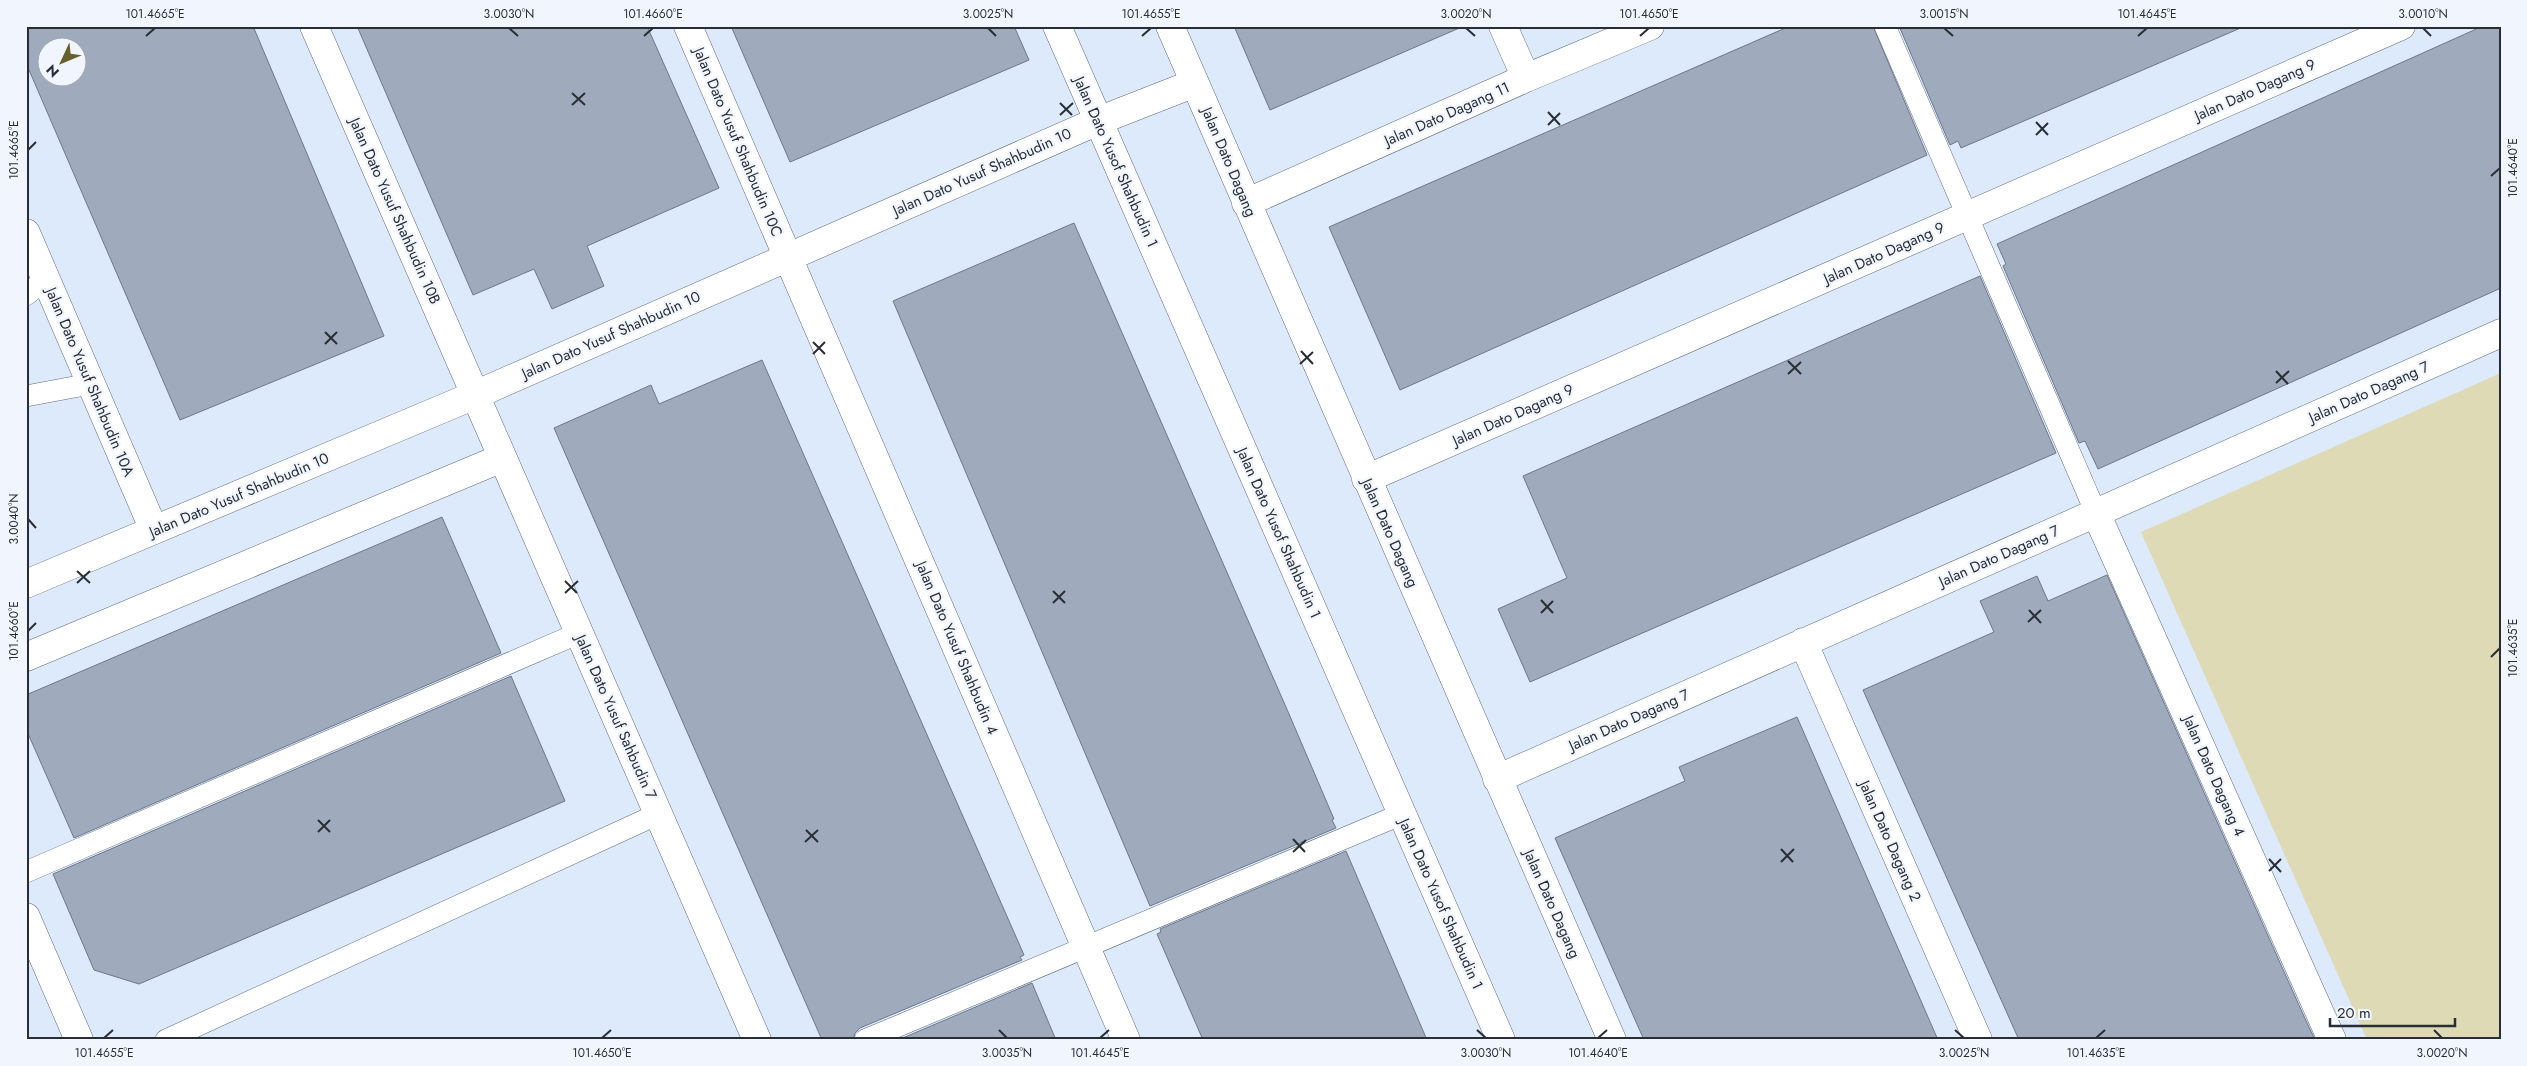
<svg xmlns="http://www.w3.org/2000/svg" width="2527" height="1066" font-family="Jost,sans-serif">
<rect width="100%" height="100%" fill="#dceafc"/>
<path fill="#dedab6" d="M2501,373V1040H2367L2141,532Z"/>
<path fill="#9fabbd" stroke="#6c7888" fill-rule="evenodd" d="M26,26H253L384,336L180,420L26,63ZM48,48H78V78H48Z
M357,26H647L719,188L587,246L604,286L552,309L534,269L473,295Z
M731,26H1014L1029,60L790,162Z
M1234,26H1464L1270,110Z
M1790,26H1873L1927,155L1400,390L1329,227Z
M1899,26H2243V27L1961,148L1958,141L1950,145Z
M2483,26H2501V288L2098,469L2085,441L2079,443L2003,266L2006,264L1997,244Z
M1074,223L1289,714L1334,819L1332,820L1336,828L1150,906L893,301Z
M1980,276L2056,453L1530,682L1498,609L1567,578L1523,476Z
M762,360L1024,955L1020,957L1022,960L860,1028L855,1033L853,1040H822L554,428L651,385L659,404Z
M442,517L501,653L74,838L26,729V695Z
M2107,575L2302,1012L2315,1040H2019L1863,690L1994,632L1980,601L2037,576L2048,601Z
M511,676L565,801L139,984L94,970L53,874Z
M1797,717L1938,1040H1644L1555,838L1685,781L1679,767Z
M1346,851L1427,1040H1203L1157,934L1161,932L1160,929Z
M1032,983L1056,1040H898Z"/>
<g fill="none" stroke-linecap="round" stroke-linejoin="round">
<defs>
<path id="service" d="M1885,26L2096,513
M26,295L46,279
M26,396L90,384
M26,872L579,633
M166,1040L658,814
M865,1040L1402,814"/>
<path id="minor" d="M314,26L757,1040
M688,26L1126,1040
M1057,26L1501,1040
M1170,26L1612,1040
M1503,26L1526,78
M1246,203L1526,78L1650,26
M26,233L154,530
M1366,479L2401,26
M2096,513L2332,1040
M26,584L475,395L1098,121L1195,83
M1803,642L1978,1040
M26,657L502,458
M1497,779L2501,333
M26,917L79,1040"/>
</defs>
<use href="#service" stroke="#606c7c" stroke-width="22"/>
<use href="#minor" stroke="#606c7c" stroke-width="29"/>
<use href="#service" stroke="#fff" stroke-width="21"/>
<use href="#minor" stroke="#fff" stroke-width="28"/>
</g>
<path fill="none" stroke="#292e35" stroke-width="2" d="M509,28L518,36M988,28L996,36M1466,28L1475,36M1944,28L1953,36M2423,28L2431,36M146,36L155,28M644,36L653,28M1142,36L1151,28M1640,36L1649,28M2138,36L2147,28M572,93L585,105M1060,103L1072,115M572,105L585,93M1548,112L1560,125M1060,115L1073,103M2036,122L2048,135M1548,125L1560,113M2036,135L2048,123M28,150L36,142M2491,176L2500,168M325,332L337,344M813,342L825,354M325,344L337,332M1301,351L1313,364M813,354L825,342M1788,361L1801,374M1300,364L1313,352M2276,371L2288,384M1788,374L1801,362M2276,383L2289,371M28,519L36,528M77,571L90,583M565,581L577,593M77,583L90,571M1053,591L1065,603M565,593L578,581M1541,600L1553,613M1053,603L1065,591M2029,610L2041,623M1541,613L1553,601M2028,622L2041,610M28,631L36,623M2491,657L2500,648M318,820L330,832M806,830L818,842M318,832L330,820M1293,839L1305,852M805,842L818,830M1781,849L1793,862M1293,852L1306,840M2269,859L2281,872M1781,862L1794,849M2269,871L2281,859M999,1030L1007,1038M1477,1030L1486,1038M1955,1030L1964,1038M2434,1030L2442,1038M104,1038L113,1030M602,1038L611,1030M1100,1038L1109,1030M1598,1038L1607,1030M2096,1038L2105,1030"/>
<g text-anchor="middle" stroke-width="4.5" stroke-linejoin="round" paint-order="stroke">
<g font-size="15" fill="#292e35" stroke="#f1f6fe">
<text transform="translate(2255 90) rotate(-24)" y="5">Jalan Dato Dagang 9</text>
<text transform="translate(1447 114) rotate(-24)" y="5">Jalan Dato Dagang 11</text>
<text transform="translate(738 142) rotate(67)" y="5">Jalan Dato Yusuf Shahbudin 10C</text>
<text transform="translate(1116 162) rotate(66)" y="5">Jalan Dato Yusof Shahbudin 1</text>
<text transform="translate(1229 162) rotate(67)" y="5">Jalan Dato Dagang</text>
<text transform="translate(982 172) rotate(-24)" y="5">Jalan Dato Yusuf Shahbudin 10</text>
<text transform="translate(395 211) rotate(66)" y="5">Jalan Dato Yusuf Shahbudin 10B</text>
<text transform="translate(1884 253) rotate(-24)" y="5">Jalan Dato Dagang 9</text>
<text transform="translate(611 335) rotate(-24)" y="5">Jalan Dato Yusuf Shahbudin 10</text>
<text transform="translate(90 382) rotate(67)" y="5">Jalan Dato Yusuf Shahbudin 10A</text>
<text transform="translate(2369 392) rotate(-24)" y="5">Jalan Dato Dagang 7</text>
<text transform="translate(1513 415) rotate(-24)" y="5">Jalan Dato Dagang 9</text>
<text transform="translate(239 495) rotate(-23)" y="5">Jalan Dato Yusuf Shahbudin 10</text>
<text transform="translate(1279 533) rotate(66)" y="5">Jalan Dato Yusof Shahbudin 1</text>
<text transform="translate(1390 533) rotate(66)" y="5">Jalan Dato Dagang</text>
<text transform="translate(1999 556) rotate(-24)" y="5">Jalan Dato Dagang 7</text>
<text transform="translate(957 648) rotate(67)" y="5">Jalan Dato Yusuf Shahbudin 4</text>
<text transform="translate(616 717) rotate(66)" y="5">Jalan Dato Yusuf Sahbudin 7</text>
<text transform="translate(1629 720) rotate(-24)" y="5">Jalan Dato Dagang 7</text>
<text transform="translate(2214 776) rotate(66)" y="5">Jalan Dato Dagang 4</text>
<text transform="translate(1890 841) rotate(66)" y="5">Jalan Dato Dagang 2</text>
<text transform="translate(1441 904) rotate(66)" y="5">Jalan Dato Yusof Shahbudin 1</text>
<text transform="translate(1552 904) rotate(66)" y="5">Jalan Dato Dagang</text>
</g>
</g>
<rect width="2527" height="1066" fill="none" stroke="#f1f6fe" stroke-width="55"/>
<g transform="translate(62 62) rotate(226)"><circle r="24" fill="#f1f6fe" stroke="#a1a6ae"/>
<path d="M0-4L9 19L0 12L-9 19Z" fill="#67602d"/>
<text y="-8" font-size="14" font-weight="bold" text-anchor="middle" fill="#292e35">N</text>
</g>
<path d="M2330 1018v8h125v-8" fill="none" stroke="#292e35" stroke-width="2.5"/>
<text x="2337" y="1018" font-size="15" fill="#292e35" stroke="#f1f6fe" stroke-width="4" paint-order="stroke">20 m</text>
<rect x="28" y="28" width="2472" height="1010" fill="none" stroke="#292e35" stroke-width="2"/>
<g font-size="12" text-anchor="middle" fill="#292e35">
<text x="155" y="18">101.4665°E</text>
<text x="509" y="18">3.0030°N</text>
<text x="653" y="18">101.4660°E</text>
<text x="988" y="18">3.0025°N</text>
<text x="1151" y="18">101.4655°E</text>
<text x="1466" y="18">3.0020°N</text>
<text x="1649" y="18">101.4650°E</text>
<text x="1944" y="18">3.0015°N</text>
<text x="2147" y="18">101.4645°E</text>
<text x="2423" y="18">3.0010°N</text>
<text transform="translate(14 150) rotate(-90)" y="4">101.4665°E</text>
<text transform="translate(2513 168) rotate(-90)" y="4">101.4640°E</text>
<text transform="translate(14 519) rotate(-90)" y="4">3.0040°N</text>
<text transform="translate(14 631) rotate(-90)" y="4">101.4660°E</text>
<text transform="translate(2513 648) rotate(-90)" y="4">101.4635°E</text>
<text x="104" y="1057">101.4655°E</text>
<text x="602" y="1057">101.4650°E</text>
<text x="1007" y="1057">3.0035°N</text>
<text x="1100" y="1057">101.4645°E</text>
<text x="1486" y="1057">3.0030°N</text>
<text x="1598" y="1057">101.4640°E</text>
<text x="1964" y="1057">3.0025°N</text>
<text x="2096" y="1057">101.4635°E</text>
<text x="2442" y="1057">3.0020°N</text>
</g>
</svg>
